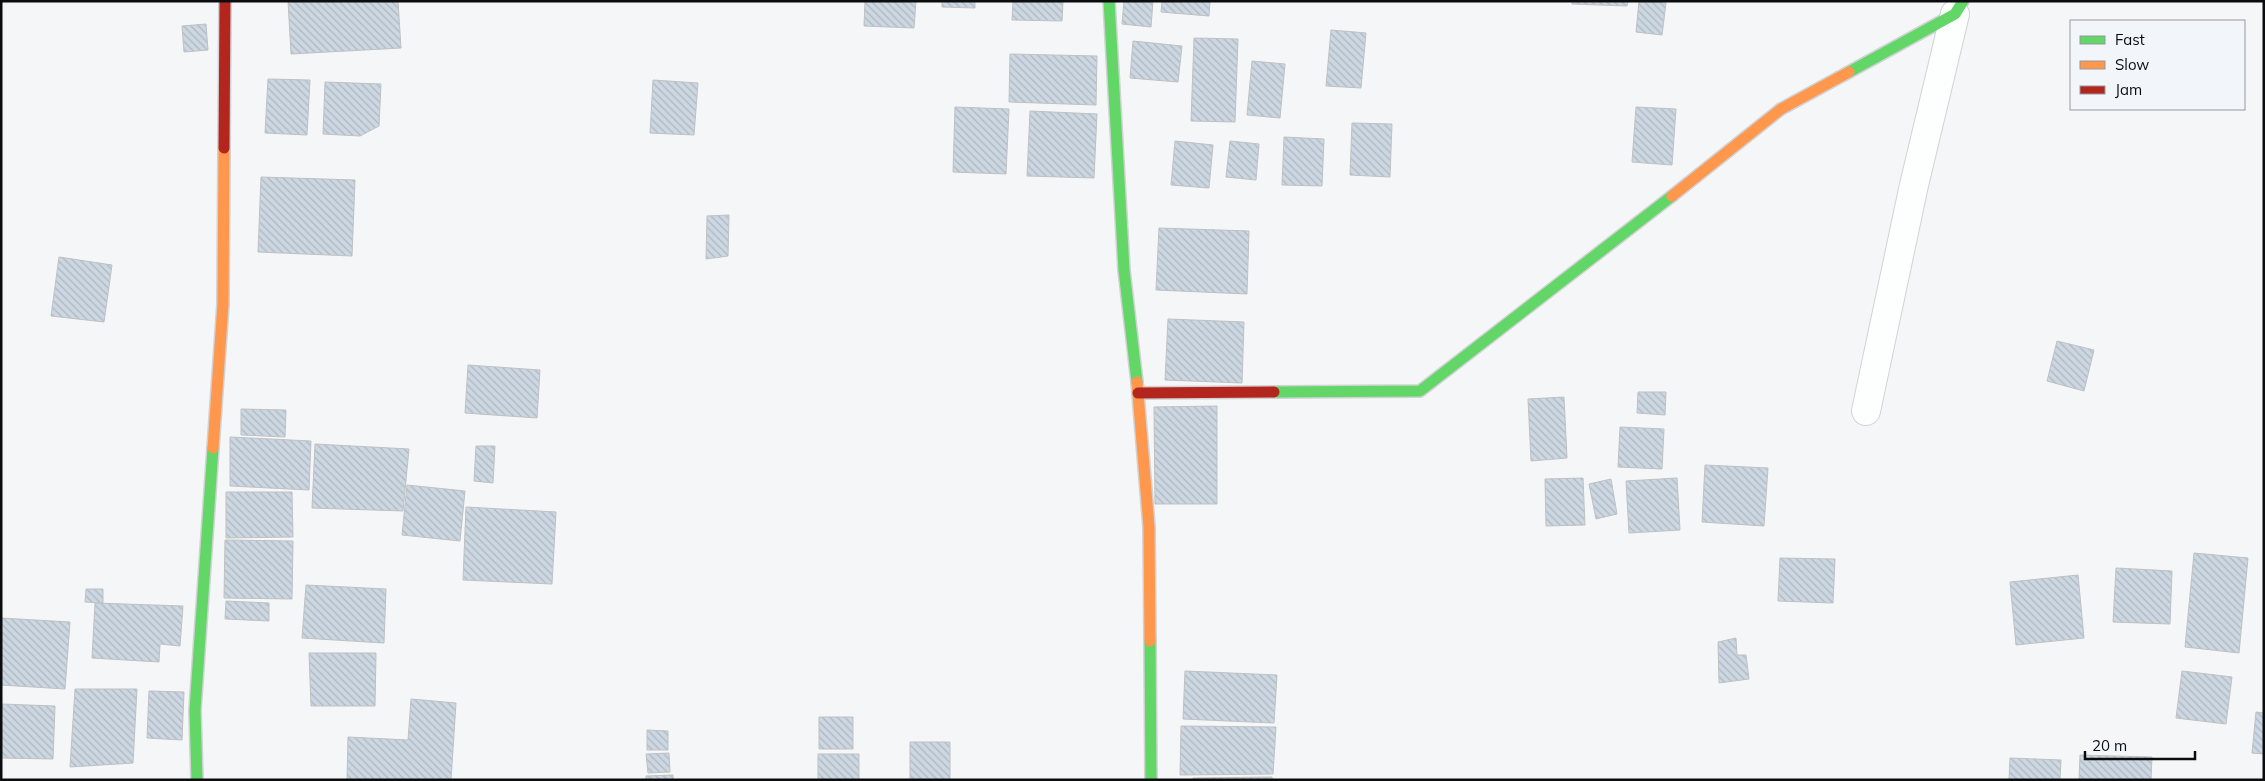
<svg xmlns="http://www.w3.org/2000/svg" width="2265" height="781" font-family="Mulish,sans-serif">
<defs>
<pattern id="building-back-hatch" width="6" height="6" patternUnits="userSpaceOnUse" patternTransform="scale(1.25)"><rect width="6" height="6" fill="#ccd7e2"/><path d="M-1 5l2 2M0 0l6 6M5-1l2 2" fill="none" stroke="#aeb7c1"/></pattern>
</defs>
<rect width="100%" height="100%" fill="#f4f6f8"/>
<path fill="url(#building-back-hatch)" stroke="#bfc1c2" d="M288,1H398L401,48L291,54Z
M865,1H916L914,28L864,26Z
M942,1H975V8L942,7Z
M1013,1H1063L1062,21L1012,20Z
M1124,1H1153L1151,27L1122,24Z
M1162,1H1210L1209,16L1161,12Z
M1572,1H1628L1627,6L1572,4Z
M1639,1L1666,3L1662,35L1636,32Z
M206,24L208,50L184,52L182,26Z
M1331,30L1366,33L1361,88L1326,86Z
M1194,38L1238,39L1235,122L1191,121Z
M1133,41L1182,46L1178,82L1130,78Z
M1010,54L1097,56L1096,105L1009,102Z
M1252,61L1285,64L1280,118L1247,115Z
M268,79L310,80L307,135L265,133Z
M653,80L698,83L694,135L650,133Z
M325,82L381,84L379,126L360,136L323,134Z
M955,107L1009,109L1006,174L953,172Z
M1636,107L1676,109L1672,165L1632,162Z
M1030,111L1097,114L1094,178L1027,176Z
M1352,123L1392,124L1390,177L1350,175Z
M1284,137L1324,139L1322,186L1282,185Z
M1175,141L1213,145L1209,188L1171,185Z
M1230,141L1259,144L1256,180L1226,177Z
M261,177L355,180L352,256L258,252Z
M729,215L728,256L706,259L707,216Z
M1159,228L1249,231L1247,294L1156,290Z
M59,257L112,265L104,322L51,316Z
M1168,319L1244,322L1242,383L1165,380Z
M2057,341L2094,350L2084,391L2047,381Z
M468,365L540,370L537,418L465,413Z
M1638,392H1666L1665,415L1637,413Z
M1564,397L1567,458L1531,461L1528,399Z
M1217,406V504H1155L1154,407Z
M241,409L286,410L285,437L241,435Z
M1620,427L1664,429L1662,469L1618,467Z
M230,437L311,441L309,490L230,486Z
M315,444L409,449L403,511L312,508Z
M476,446H495L493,483L474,481Z
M1705,465L1768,468L1764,526L1702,522Z
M1583,478L1585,525L1546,526L1545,479Z
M1677,478L1680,530L1629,533L1626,481Z
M1611,479L1617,514L1596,519L1589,484Z
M407,485L465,491L460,541L402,535Z
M226,492H292L293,537L226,538Z
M466,507L556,512L552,584L463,580Z
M225,540L293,541L292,599L224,598Z
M2194,553L2248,558L2239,653L2185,647Z
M1780,558L1835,559L1833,603L1778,601Z
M2116,568L2172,571L2170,624L2113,622Z
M2078,575L2084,638L2016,645L2010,582Z
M306,585L386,589L384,643L302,638Z
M86,589H103V603L85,602Z
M226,601L269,603V621L225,619Z
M95,603L183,606L180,646L160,644L159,662L92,658Z
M1,618L70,622L65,689L1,685Z
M1736,638L1737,655H1746L1749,679L1719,683L1718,642Z
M309,653H376L375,706H311Z
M1185,671L1277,675L1274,723L1183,719Z
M2182,671L2232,677L2226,724L2176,718Z
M75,689H137L133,763L70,767Z
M149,691L184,692L182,740L147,738Z
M411,699L456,703L451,780H347L348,737L408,740Z
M1,704L55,706L53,759L1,758Z
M2256,712L2264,713V754L2252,753Z
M819,717H853V749H819Z
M1181,726L1276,727L1273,774L1180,775Z
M647,730L668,731V750H647Z
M910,742H950V780H910Z
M669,753L670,772L648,773L646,754Z
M818,754H859V780H818Z
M2080,755L2152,757L2151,780H2079Z
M2010,758L2061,760L2060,780H2009Z
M673,775V780H646V776Z
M1272,777V780H1193V778Z"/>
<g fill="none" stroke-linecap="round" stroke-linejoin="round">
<defs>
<path id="street" d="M1866,411L1914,185L1955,14"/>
<path id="fast" d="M1109,1L1124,270L1137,382
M1849,72L1955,14L1963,1
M1274,392L1420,391L1672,196
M1150,641L1151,780
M197,780L195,710L213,448"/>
<path id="slow" d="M1672,196L1781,109L1849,72
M1137,382L1149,527L1150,641
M213,448L223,304L224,148"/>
<path id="jam" d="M224,148L225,1
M1138,393L1274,392"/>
</defs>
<use href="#street" stroke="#d1d2d4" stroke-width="30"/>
<use href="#fast" stroke="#d1d2d4" stroke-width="14"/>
<use href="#slow" stroke="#d1d2d4" stroke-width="14"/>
<use href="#jam" stroke="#d1d2d4" stroke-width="14"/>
<use href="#street" stroke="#fdfefe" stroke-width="28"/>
<use href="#fast" stroke="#63d668" stroke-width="11"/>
<use href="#slow" stroke="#ff974d" stroke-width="11"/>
<use href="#jam" stroke="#b3261e" stroke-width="11"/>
</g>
<rect width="2265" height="781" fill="none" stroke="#0b0c0d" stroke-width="5"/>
<rect x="2070" y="20" width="175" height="90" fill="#f2f6fa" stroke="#96989b"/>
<rect x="2080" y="36" width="25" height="8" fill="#63d668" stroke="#96989b"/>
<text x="2115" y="45" font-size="15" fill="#0b0c0d">Fast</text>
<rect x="2080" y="61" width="25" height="8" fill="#ff974d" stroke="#96989b"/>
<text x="2115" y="70" font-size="15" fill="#0b0c0d">Slow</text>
<rect x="2080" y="86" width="25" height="8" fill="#b3261e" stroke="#96989b"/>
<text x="2115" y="95" font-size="15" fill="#0b0c0d">Jam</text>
<path d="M2085 751v8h110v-8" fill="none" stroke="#0b0c0d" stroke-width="2.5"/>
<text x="2092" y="751" font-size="15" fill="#0b0c0d" stroke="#f2f6fa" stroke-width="4" paint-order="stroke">20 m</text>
</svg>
